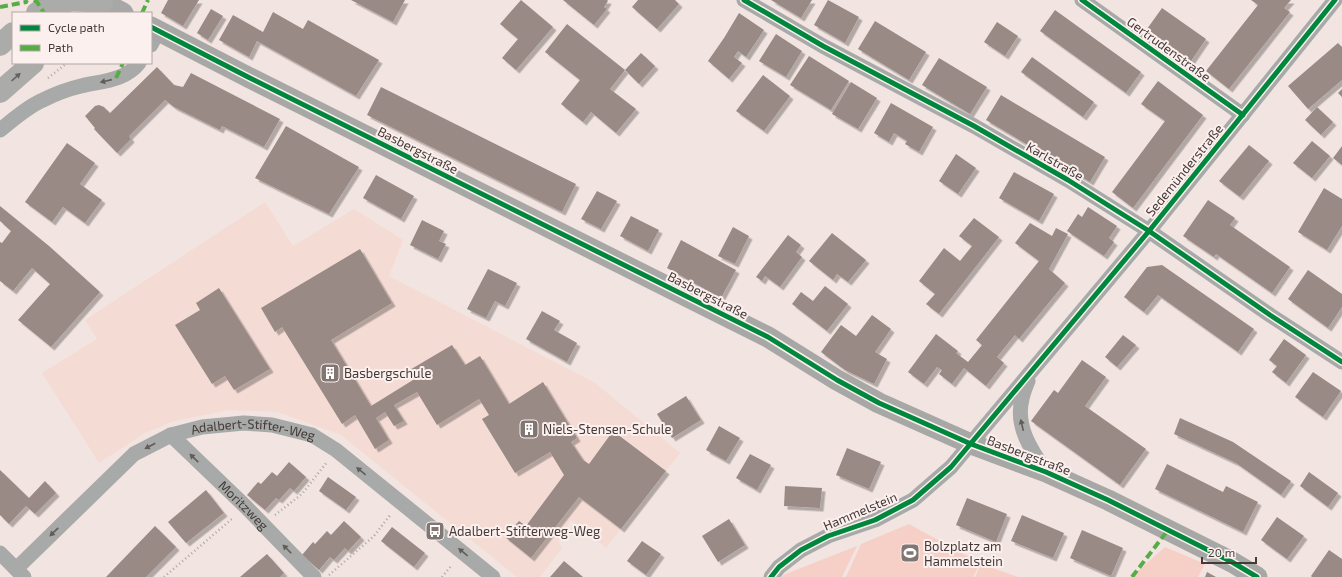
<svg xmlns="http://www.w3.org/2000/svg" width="1342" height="577" font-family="'Exo 2',sans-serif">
<defs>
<filter id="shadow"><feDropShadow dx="3.5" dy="3.5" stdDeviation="0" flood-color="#0004"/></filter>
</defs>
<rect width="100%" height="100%" fill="#f2e4e0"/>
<path fill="#f4dbd4" d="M265,202L293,246L354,209L403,240L389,276L595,383L680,453L606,548L571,520L558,541L562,548L540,577H517L341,435L278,412L229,410L174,421L145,433L99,463L42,373L97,339L85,320Z"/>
<path fill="#f6d0c7" d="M909,524L980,563L973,577H846L861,544Z
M857,546L842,577H782L783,575Z
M1165,547L1205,564L1198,577H1131Z
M981,564L1018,577H975Z"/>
<path fill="#9a8a86" filter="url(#shadow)" d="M168,0H199L183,26L161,13Z
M351,0H405L393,22Z
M521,0L553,27L516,70L502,58L518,39L500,24Z
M563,0H607L608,1L604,7L607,9L594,25Z
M638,0H675L679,4L657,29L632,7Z
M771,0H812L801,18Z
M828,0L859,17L845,43L814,25Z
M1251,0H1291L1284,8L1290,12L1229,89L1206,71L1258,5Z
M1162,8L1206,39L1191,61L1147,29Z
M211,9L223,16L208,40L197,33Z
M1055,10L1141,72L1126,93L1040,31Z
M273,12L303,29L308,20L379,60L356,96L257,41L249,57L219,40L233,15L263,32Z
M739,13L764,30L746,57L738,51L734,57L742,63L729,79L708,61L724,38Z
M875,21L926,52L909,80L858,49Z
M997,22L1018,36L1005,56L984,42Z
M567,24L625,70L641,53L655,66L639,84L625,70L610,89L636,109L616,133L591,112L583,122L561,104L580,80L545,52Z
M776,34L802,51L786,77L759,61Z
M1338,43L1342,47V80L1308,109L1288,86Z
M809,56L849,81L831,110L790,85Z
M1032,57L1094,102L1083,117L1021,72Z
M939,58L987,87L970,114L922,85Z
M157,67L174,85L183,87L191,73L280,119L264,147L222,126L220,130L174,107L165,100L129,136L131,139L117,153L94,129L95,128L85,116L95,106L99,105L104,107L110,113Z
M763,75L790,96L764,131L736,111Z
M1158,81L1203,115L1133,208L1112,192L1165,121L1141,104Z
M851,82L877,98L858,129L832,114Z
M381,87L576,184L562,212L367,115Z
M1342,89V97L1338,93Z
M1001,95L1105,157L1090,182L986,120Z
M891,103L933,127L919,152L905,144L907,141L894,133L889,142L874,133Z
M1317,107L1333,122L1321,135L1305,120Z
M286,126L359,167L329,214L255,178Z
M1312,141L1330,156L1312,178L1293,163Z
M67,143L95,163L80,184L102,200L85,223L63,207L52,222L25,202Z
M1249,145L1269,161L1240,197L1219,181Z
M1342,146V165L1333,158Z
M956,154L976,168L958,194L939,181Z
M1014,172L1054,194L1039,221L999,198Z
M376,175L414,196L401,219L363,198Z
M1324,188L1342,199V226L1327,250L1298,232Z
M597,191L617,201L601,229L581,219Z
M1208,200L1235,218L1230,225L1290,267L1272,293L1216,254L1214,257L1183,236Z
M0,206L49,246L100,292L51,347L18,320L50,284L32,268L13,291L0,281V242L2,243L11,231L0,221Z
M1088,207L1117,226L1109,238L1114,242L1104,256L1067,231L1078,214L1082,217Z
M631,216L659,230L648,251L620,236Z
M974,218L999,237L939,314L926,304L935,294L919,281L944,248L960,261L972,246L959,236Z
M422,220L444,231L439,241L446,244L438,259L410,245Z
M1030,223L1052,236L1056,228L1068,234L1049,269L1065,283L1019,339L1015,335L997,357L1004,363L986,386L964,368L952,384L939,374L942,370L937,367L924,384L908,372L936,334L958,351L956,353L968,362L982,345L976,340L1039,261L1015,243Z
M733,227L749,236L735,264L718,256Z
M832,233L866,260L848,282L837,274L833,280L809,261Z
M788,235L801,245L796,252L802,257L780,287L765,276L762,281L756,277Z
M681,240L736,270L721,298L667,268Z
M360,249L392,303L331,340L371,406L413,380L408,371L452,345L465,365L480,356L509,404L543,382L577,438L571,442L583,460L589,464L613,431L666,471L621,529L579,497L531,558L505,537L519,521L526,526L564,475L550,452L515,473L482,419L489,415L479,399L437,425L417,392L394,405L404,421L394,426L385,412L376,418L389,440L375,449L355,415L342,424L282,327L275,332L261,308Z
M1162,265L1254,329L1238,352L1158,295L1144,312L1124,297L1147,267Z
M488,269L517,283L505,306L495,301L486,318L467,309Z
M1308,270L1342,294V307L1328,328L1288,299Z
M825,286L848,304L827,331L792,304L801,292L813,301Z
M219,288L270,369L234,390L225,376L212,384L175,325L200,310L196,303Z
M542,311L560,321L554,330L577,343L567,362L526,339Z
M872,315L891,329L875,352L887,359L874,384L845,370L821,352L841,325L856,336Z
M1123,335L1136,345L1117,367L1105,357Z
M1284,339L1306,355L1286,383L1272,372L1277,366L1269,360Z
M1082,360L1106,377L1085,406L1146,449L1120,485L1031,421L1054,390L1058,393Z
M1313,372L1341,391L1323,417L1295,397Z
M686,396L701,420L672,438L657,414Z
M1180,418L1233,442L1291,481L1281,495L1236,463L1174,434Z
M719,426L740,438L726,461L706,450Z
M847,448L881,462L869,489L836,475Z
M750,454L771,465L757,490L736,478Z
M289,462L306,477L294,491L290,488L279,500L276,498L265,510L247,495L258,482L261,484L272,472L277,476Z
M1167,464L1223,492L1226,486L1258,502L1243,532L1155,489Z
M0,470L29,498L45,481L56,493L35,514L26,506L9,524L0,515Z
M1309,472L1338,493L1328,507L1300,486Z
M328,477L356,497L346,510L319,491Z
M785,486L822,488L820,508L784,506Z
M206,490L224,513L186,543L168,522Z
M967,498L1007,514L996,542L956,525Z
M1022,515L1064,533L1053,558L1011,541Z
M1277,517L1304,536L1287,559L1261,540Z
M729,519L745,545L718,562L702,536Z
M344,521L361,537L348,551L345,548L334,560L330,557L319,570L302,555L313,542L315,544L327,531L331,535Z
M155,526L176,547L146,577H106Z
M392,527L425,553L414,567L381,541Z
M1082,530L1123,548L1111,576L1070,558Z
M642,541L661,554L646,575L627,561Z
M1329,550L1342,559V577H1312L1311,576Z
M267,554L284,573L280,577H240Z
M564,561L583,577H550Z
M1207,572L1216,577H1205Z"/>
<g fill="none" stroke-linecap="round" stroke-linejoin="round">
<path stroke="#a7a8a5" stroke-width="2.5" stroke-dasharray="1 3" stroke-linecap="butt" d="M48,78L67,63
M275,515L302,494L327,462
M329,575L374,536L391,514
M164,577L233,518
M442,577L452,565"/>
<g stroke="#a7aaa8" stroke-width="15">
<path d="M744,0L823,46L974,126L1068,180L1149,231L1270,315L1342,362"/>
<path d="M1082,0L1243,115"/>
<path d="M151,45L158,31"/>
<path d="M0,130C13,120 28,106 43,100C55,94 68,89 81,86C102,81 125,81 139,63"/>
<path d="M1028,381C1026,386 1023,393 1022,399C1015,426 1031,450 1046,472"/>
<path id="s1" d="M171,435L246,507L314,577"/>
<path d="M0,553L24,577"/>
<path id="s2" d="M16,569L134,454L171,435L202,427L244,423L272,425L312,435L336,450L493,577"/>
<path d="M771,577L779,567L801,550L828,536L875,520L913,500L951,467L1149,231L1335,0"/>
</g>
<path stroke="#a7a8a6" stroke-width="21" d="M102,2L123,13
M151,27L248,77L768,337L837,380L879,403L971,444L1046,472L1108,500L1232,562L1257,577"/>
<path stroke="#abaca9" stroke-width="22" d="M37,13L42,10L71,0L102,2
M0,45L13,33
M0,92L33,63"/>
<path stroke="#56ac45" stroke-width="4" stroke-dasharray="8 4" stroke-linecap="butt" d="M34,0L37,2L44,13
M0,7L26,2L27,0
M142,13L148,0
M116,78L123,63
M1132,577L1168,530"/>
<defs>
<path id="cycleway" d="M744,0L823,46L974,126L1068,180L1149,231L1270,315L1342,362
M1082,0L1243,115
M151,27L248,77L768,337L837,380L879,403L971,444L1046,472L1108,500L1232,562L1257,577
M771,577L779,567L801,550L828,536L875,520L913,500L951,467L1149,231L1335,0"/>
</defs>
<use href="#cycleway" stroke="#fcf0ee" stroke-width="8"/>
<use href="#cycleway" stroke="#00873e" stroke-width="5"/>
</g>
<defs><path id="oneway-solid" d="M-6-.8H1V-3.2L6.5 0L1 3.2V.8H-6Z"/></defs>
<use fill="#68625f" href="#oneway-solid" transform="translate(16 77) rotate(-42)"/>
<g fill="#625c59">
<use href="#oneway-solid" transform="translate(106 81) rotate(167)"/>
<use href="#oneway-solid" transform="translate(1022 425) rotate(-103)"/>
<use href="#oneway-solid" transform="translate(150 446) rotate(152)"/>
<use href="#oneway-solid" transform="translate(194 458) rotate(-136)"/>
<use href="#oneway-solid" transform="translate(361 471) rotate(-141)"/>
<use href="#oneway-solid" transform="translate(54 532) rotate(136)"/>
<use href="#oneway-solid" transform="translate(287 549) rotate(-135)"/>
<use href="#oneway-solid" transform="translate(463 552) rotate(-141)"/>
</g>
<defs>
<symbol id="building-square" viewBox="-11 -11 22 22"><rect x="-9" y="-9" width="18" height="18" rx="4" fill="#817672" stroke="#fcf0ee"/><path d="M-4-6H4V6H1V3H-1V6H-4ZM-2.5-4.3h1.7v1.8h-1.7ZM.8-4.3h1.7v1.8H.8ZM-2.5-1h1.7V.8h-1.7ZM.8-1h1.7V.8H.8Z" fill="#fff"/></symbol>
<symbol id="bus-square" viewBox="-11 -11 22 22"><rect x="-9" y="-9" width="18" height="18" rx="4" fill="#817672" stroke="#fcf0ee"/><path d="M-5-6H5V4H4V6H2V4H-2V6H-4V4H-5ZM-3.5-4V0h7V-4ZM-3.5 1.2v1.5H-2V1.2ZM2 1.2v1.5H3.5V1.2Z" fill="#fff"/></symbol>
<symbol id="stadium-square" viewBox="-11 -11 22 22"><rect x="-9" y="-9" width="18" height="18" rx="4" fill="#817672" stroke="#fcf0ee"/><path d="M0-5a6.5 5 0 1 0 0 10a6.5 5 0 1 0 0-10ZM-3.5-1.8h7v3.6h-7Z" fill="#fff"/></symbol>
</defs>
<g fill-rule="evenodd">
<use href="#building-square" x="319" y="362" width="22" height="22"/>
<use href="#building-square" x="518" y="418" width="22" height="22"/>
<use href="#bus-square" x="424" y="520" width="22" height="22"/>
<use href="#stadium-square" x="899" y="542" width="22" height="22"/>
</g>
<g text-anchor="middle" stroke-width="4" stroke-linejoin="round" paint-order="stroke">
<g font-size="13" fill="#443a37" stroke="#fcf0ee">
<text transform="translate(1169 49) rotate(36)" y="5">Gertrudenstraße</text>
<text transform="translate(418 150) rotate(27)" y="5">Basbergstraße</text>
<text transform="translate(1055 161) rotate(30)" y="5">Karlstraße</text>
<text transform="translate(1184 170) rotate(-51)" y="5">Sedemünderstraße</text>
<text transform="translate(708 295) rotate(27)" y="5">Basbergstraße</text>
<text dy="5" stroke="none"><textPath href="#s2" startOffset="290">Adalbert-Stifter-Weg</textPath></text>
<text transform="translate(1029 455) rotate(21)" y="5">Basbergstraße</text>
<text dy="5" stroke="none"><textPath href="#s1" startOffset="101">Moritzweg</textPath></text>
<text transform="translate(860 511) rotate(-23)" y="5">Hammelstein</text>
</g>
<g font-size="13" fill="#443a37" stroke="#fcf0ee" text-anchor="start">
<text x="344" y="378">Basbergschule</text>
<text x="543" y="434">Niels-Stensen-Schule</text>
<text x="449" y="536">Adalbert-Stifterweg-Weg</text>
<text x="924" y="551">Bolzplatz am<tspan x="924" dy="15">Hammelstein</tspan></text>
</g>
</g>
<rect x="12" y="12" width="140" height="52" fill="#fcf0ee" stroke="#b2a7a5"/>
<rect x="20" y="25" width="20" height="6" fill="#00873e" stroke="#b2a7a5"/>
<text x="48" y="32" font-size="12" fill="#443a37">Cycle path</text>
<rect x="20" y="45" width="20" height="6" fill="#56ac45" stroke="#b2a7a5"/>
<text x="48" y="52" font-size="12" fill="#443a37">Path</text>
<path d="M1202 557v6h54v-6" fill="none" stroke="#443a37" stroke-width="2"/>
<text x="1208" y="557" font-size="12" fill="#443a37" stroke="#fcf0ee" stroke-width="3" paint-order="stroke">20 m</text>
</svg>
